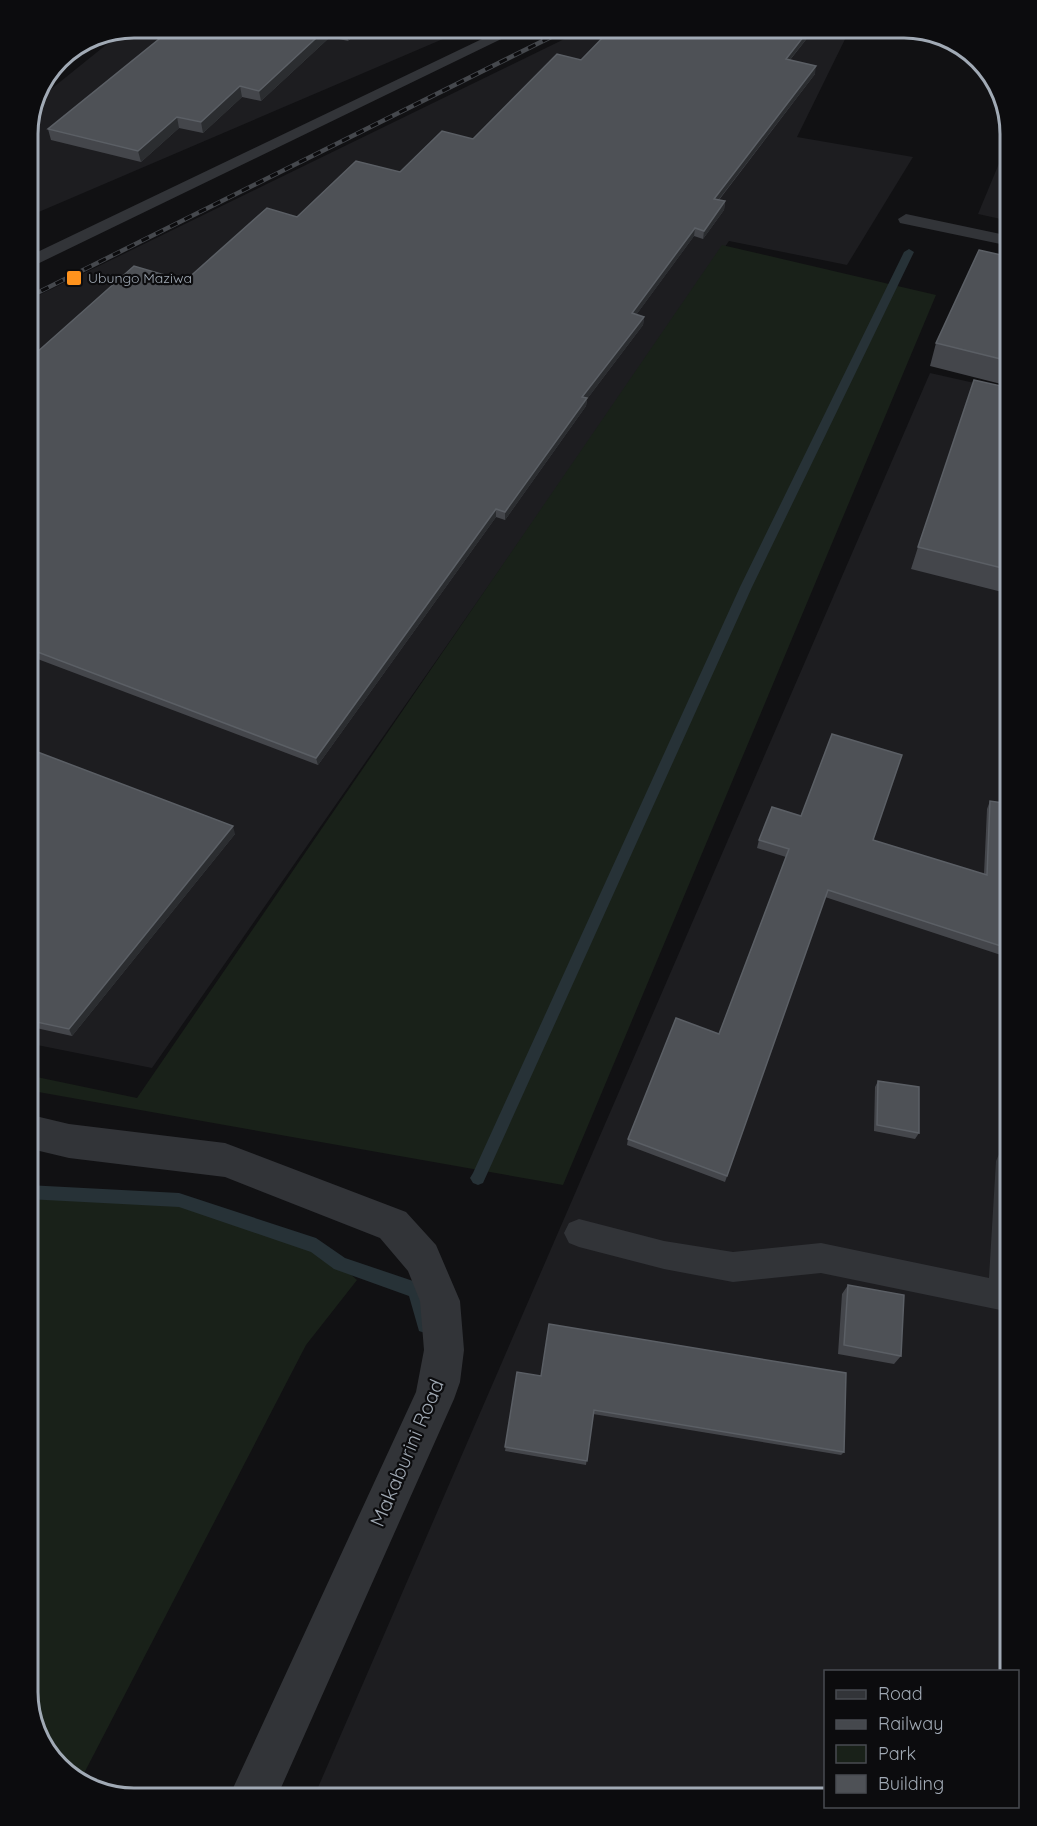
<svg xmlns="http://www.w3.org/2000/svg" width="1037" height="1826" font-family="Quicksand,sans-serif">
<rect width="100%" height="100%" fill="#111113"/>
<path fill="#1d1d20" d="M134,27H461L450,36L27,217V127L40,98L127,28Z
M589,27H851L797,137L913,157L847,265L729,241L152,1068L27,1043V301Z
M1010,137V221L978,214Z
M930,373L1010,391V1671L826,1672L825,1799H313Z"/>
<path fill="#192119" d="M722,245L936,295L563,1185L27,1090V1075L137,1098Z
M27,1190L51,1193L178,1197L314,1242L357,1280L306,1345L79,1783L75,1781L38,1739L27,1692Z"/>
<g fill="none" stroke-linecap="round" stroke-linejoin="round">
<path fill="#273237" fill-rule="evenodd" d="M909,249L914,252L752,587L483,1183L478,1185L473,1183L470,1178L473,1173L740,587L904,252Z
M27,1185L179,1193L316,1238L345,1258L422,1284L433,1325L431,1331L425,1333L419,1331L409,1296L334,1269L311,1252L179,1207L27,1199Z"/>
<path fill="#323438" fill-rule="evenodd" d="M507,27H526L27,269V257Z
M906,214L1010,236V246L900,223L898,219Z
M1010,1148V1312L821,1273L733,1282L664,1269L579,1247L569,1243L564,1233L569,1223L579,1219L664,1241L733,1252L821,1243L989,1278L996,1161L1000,1152Z"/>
<path fill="#323438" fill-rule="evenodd" d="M89,38L91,42L89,46L64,66L54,67L58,58Z
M27,1114L69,1124L225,1143L406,1212L436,1245L460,1301L464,1350L460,1382L454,1399L276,1799H228L416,1392L424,1350L420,1301L408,1271L380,1238L225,1177L69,1158L27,1148Z"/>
<defs>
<path id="rail" d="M27,298L571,27"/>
</defs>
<use href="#rail" stroke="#45484d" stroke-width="4.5"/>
<use href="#rail" stroke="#0c0c0e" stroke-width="3" stroke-dasharray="8" stroke-linecap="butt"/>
</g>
<path fill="#44464b" d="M174,27H364L348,41L330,37L261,101L242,97L203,133L179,128L141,162L51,140L48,129Z
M816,27L790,60L815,74L719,200L725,201L724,210L703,239L694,236L636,315L644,317L643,325L587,399L586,406L505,520L496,517L318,765L27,655V361L185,281L297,217L400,172L473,139L581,60L647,28Z
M936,343L1010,361L1001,384L930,366Z
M1010,388V594L911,569L918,547Z
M27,748L235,834L72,1036L27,1026Z
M990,801L1010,804V958L825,897L725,1182L627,1145L628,1139L719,1034L786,857L757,848L759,840H873L984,874L987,809Z
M878,1081L919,1133L915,1139L874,1131L875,1087Z
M848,1285L901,1356L894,1364L838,1354L842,1294Z
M517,1372L844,1452L841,1455L593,1414L586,1465L505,1451Z"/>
<path fill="#2b2d30" d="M328,27L330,37L261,101L259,91Z
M351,27H364L348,41L347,31Z
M811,27H816L784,67L786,59Z
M816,66L815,74L713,207L714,199Z
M240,86L242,97L203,133L201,122Z
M177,117L179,128L141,162L138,151Z
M725,201L724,210L703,239L704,231Z
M695,228L694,236L631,322L632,313Z
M644,317L643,325L587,399L586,406L505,520V512L582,397Z
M1010,358V361L1001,384Z
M496,509V517L318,765L316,758Z
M233,826L235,834L72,1036L69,1029Z"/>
<path fill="#4e5156" stroke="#5b5f65" stroke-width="1.5" d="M174,27H328L259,91L240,86L201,122L177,117L138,151L48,129Z
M329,27H351L347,31Z
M613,27H643L647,28L648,27H811L786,59L816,66L714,199L725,201L704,231L695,228L632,313L644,317L582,397L587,398L505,512L496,509L316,758L27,648V361L134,266L185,281L267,208L297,217L356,161L400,172L442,131L473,139L557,54L581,60Z
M979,250L1010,257V358L1009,361L936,343Z
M974,380L1010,388V570L918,547Z
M832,734L902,755L873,840L987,875L990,801L1010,804V949L828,890L727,1176L628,1139L676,1018L719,1034L789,849L759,840L772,807L801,816Z
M27,748L233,826L69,1029L27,1020Z
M878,1081L919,1087V1133L877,1125Z
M848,1285L904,1295L901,1356L844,1345Z
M549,1324L846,1373L844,1452L594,1410L587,1461L505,1447L517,1372L541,1376Z"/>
<rect fill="#ff931d" stroke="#0c0c0e" stroke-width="2" x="66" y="270" width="16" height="16" rx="3"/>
<g text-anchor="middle" stroke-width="4.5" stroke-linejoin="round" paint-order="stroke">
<g font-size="14" fill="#a1aab5" stroke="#0c0c0e" text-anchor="start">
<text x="88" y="283">Ubungo Maziwa</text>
</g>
<g font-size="20" fill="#a1aab5" stroke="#0c0c0e">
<text transform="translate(407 1453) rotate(-67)" y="7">Makaburini Road</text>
</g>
</g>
<path d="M0 0H1037V1826H0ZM134 38H904A96 96 0 0 1 1000 134V1692A96 96 0 0 1 904 1788H134A96 96 0 0 1 38 1692V134A96 96 0 0 1 134 38Z" fill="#0c0c0e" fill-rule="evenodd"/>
<path fill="none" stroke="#a1aab5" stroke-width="3" d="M134 38H904A96 96 0 0 1 1000 134V1692A96 96 0 0 1 904 1788H134A96 96 0 0 1 38 1692V134A96 96 0 0 1 134 38Z"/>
<rect x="824" y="1670" width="195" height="138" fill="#0c0c0e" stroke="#484b51" stroke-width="1.5"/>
<rect x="836" y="1690" width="30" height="9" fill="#323438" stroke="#484b51" stroke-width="1.5"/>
<text x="878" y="1700" font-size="18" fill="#a1aab5">Road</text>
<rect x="836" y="1720" width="30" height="9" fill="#45484d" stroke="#484b51" stroke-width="1.5"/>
<text x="878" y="1730" font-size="18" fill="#a1aab5">Railway</text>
<rect x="836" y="1745" width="30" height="18" fill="#192119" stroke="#484b51" stroke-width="1.5"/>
<text x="878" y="1760" font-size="18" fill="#a1aab5">Park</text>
<rect x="836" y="1775" width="30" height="18" fill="#4e5156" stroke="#484b51" stroke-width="1.5"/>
<text x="878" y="1790" font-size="18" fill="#a1aab5">Building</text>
</svg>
